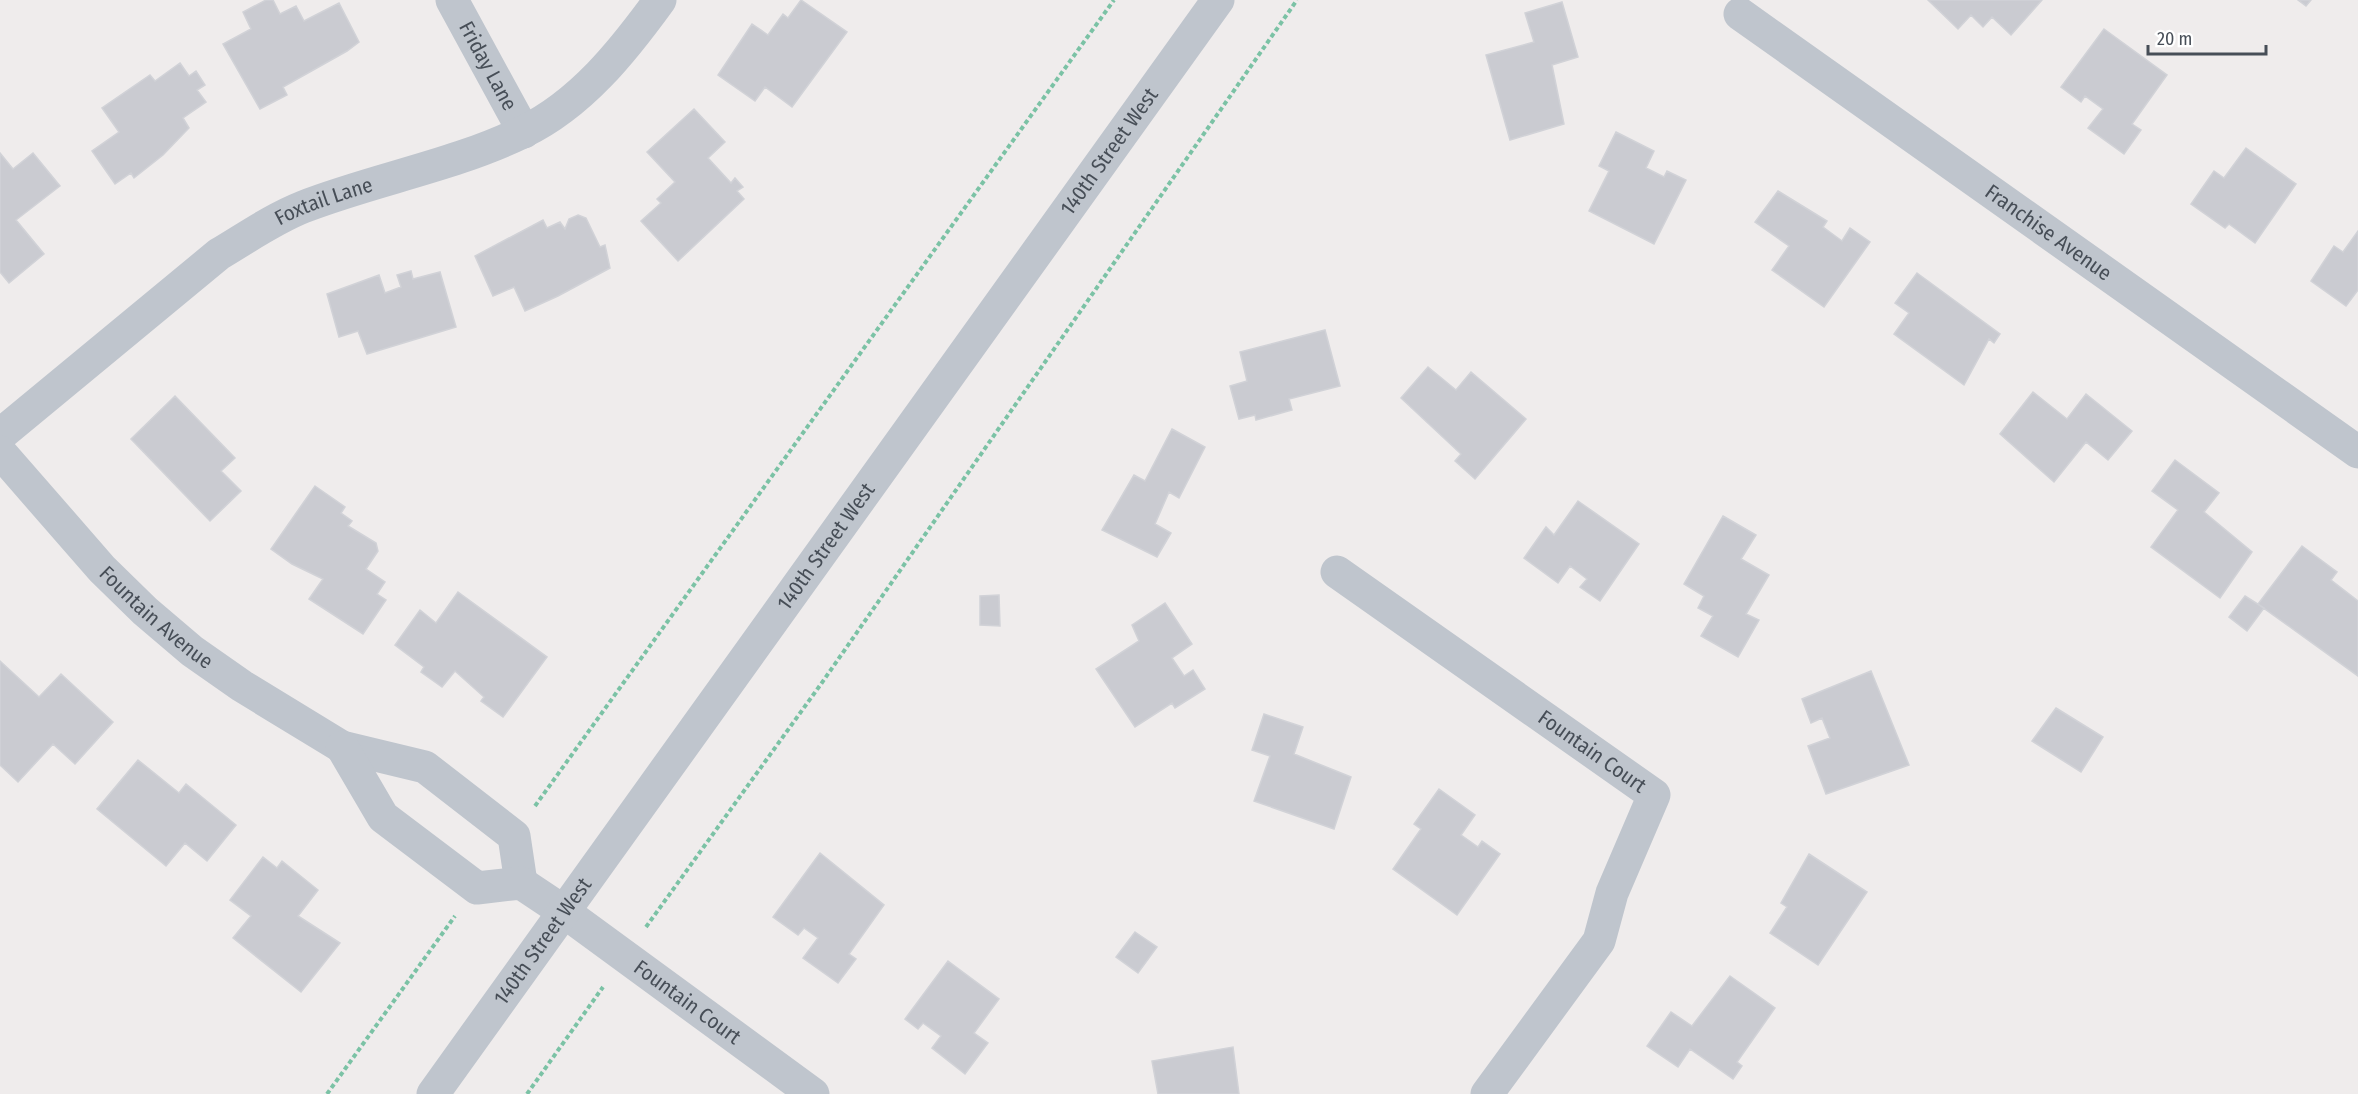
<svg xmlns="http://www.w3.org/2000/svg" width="2358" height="1094" font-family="'Fira Sans Condensed',sans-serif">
<rect width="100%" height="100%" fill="#efecec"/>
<path fill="#cacbd1" stroke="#d1d2d7" stroke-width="1.5" d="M266,0H273L280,14L296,6L304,21L339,3L359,42L347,51L283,87L287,95L260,109L223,44L251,29L243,12Z
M801,0L847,32L792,107L765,87L755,101L718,75L752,24L768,35L783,14L788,18Z
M1928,0H2042L2011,35L1992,17L1983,27L1971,15L1958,29Z
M2298,0H2311L2306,6Z
M1562,2L1578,57L1552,65L1564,124L1510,140L1486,55L1534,42L1525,13Z
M2104,29L2167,75L2132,124L2141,130L2124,154L2088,128L2103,109L2085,96L2081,102L2061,87Z
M180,63L189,76L196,71L205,85L197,90L206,102L183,118L189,128L163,155L134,178L131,173L115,184L92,151L119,132L102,108L150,75L155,81Z
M694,109L725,142L708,158L731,183L735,178L743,187L737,191L744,199L678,261L641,221L661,203L657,199L675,182L647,152Z
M1616,132L1654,151L1646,168L1664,177L1667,171L1686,180L1654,244L1589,211L1609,171L1599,166Z
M2246,148L2296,184L2255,243L2229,224L2225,228L2191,204L2214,171L2224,178Z
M0,153L13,169L33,153L60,186L16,220L44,254L9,283L0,272Z
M1778,191L1827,221L1823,227L1842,241L1850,228L1870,242L1824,307L1772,270L1789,246L1755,222Z
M578,215L586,218L600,247L605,245L610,268L558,296L525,311L514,287L493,296L475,256L543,220L547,228L560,222L565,229L569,219Z
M2358,231V290L2346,306L2311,281L2334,246L2343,252Z
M411,271L413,279L440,272L456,327L367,354L358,331L339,337L327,294L379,275L385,293L401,287L397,275Z
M1917,273L2000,334L1994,343L1989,339L1964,385L1894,334L1909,313L1895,303Z
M1325,330L1340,386L1289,399L1292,410L1256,420L1255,415L1239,419L1230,386L1247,381L1240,352Z
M1428,367L1456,390L1471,372L1526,419L1475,479L1455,461L1461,454L1401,398Z
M2033,392L2067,419L2086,394L2132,431L2108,460L2086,442L2054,482L2000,434Z
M175,396L235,458L221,471L241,491L210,521L131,439Z
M1172,429L1205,447L1179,498L1169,492L1155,524L1171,533L1157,557L1102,530L1134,475L1145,481Z
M2175,460L2219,493L2204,512L2252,552L2220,598L2151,547L2178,510L2152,491Z
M315,486L345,507L341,513L352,521L348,526L376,543L378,551L366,569L385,582L377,594L386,600L363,634L309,599L323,579L292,564L271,549Z
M1578,501L1639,544L1600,601L1580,587L1587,579L1570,566L1558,583L1524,558L1546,527L1554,535Z
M1723,516L1756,535L1741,559L1769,575L1746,614L1759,620L1738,657L1701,636L1713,616L1698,608L1704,596L1684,584Z
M2302,546L2337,572L2331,580L2358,601V676L2258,604Z
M458,592L547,657L503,717L481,701L484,697L455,671L442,687L421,672L424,667L395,645L420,610L436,623Z
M999,595L1000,626L980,625V596Z
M2245,596L2264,608L2247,631L2229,617Z
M1165,603L1192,644L1172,658L1184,676L1193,670L1205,689L1175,708L1172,703L1135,727L1096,669L1139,641L1132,625Z
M0,661L39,697L61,674L113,722L75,764L53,744L18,782L0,765Z
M1871,671L1909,765L1826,794L1808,746L1830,738L1822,718L1811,723L1802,699Z
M2056,708L2103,737L2081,772L2032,741Z
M1264,714L1303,727L1294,754L1351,777L1334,829L1254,801L1270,756L1252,750Z
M138,760L179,793L186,784L236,825L207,861L185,843L166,866L97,809Z
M1439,789L1475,815L1461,835L1478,847L1482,841L1500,854L1457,915L1393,869L1421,829L1414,824Z
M820,853L884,905L849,954L856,959L838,983L803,958L818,938L804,928L798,935L773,917Z
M1809,854L1867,892L1818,965L1770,933L1787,907L1781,903Z
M263,857L277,868L282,861L318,890L298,916L340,943L301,992L233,938L251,916L230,900Z
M1135,932L1157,947L1138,973L1116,957Z
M948,961L999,999L974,1033L988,1043L965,1074L932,1048L941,1036L923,1023L918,1029L905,1019Z
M1730,976L1775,1008L1737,1062L1742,1066L1733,1079L1690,1049L1678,1067L1647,1046L1671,1012L1692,1026Z
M1233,1047L1239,1094H1158L1152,1061Z"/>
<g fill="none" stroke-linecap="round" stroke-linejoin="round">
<path stroke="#7bc2a5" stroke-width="4" stroke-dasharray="4.5 3" stroke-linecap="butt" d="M535,806L1114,0
M646,927L821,684L1297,0
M327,1094L455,916
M527,1094L603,987"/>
<g stroke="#bfc5cd" stroke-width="33">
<path id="s1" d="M452,0L524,132"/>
<path id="s2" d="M1740,14L2358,452"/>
<path id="s3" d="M0,435L219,254C246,238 273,219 303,207C375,179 453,166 523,132C581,104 623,51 660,0"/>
<path id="s4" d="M0,452L102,569L145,611L192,651L242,686L342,747L425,767L514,836L521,883"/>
<path id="s5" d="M1337,572L1654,795L1612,893L1599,941L1487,1094"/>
<path id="s6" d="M342,747L383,817L477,888L521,883L563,911L813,1094"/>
</g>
<path stroke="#bfc5cd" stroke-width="33" id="s7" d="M433,1094L1218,0"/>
</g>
<g text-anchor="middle" stroke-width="4.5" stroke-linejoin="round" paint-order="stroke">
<g font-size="21" fill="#474e57" stroke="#fff">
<text dy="7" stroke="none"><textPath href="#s1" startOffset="75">Friday Lane</textPath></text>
<text dy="7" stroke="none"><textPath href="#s7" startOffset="1160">140th Street West</textPath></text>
<text dy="7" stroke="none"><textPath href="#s3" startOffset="402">Foxtail Lane</textPath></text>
<text dy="7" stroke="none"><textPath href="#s2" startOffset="378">Franchise Avenue</textPath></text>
<text dy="7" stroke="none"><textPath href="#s7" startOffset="674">140th Street West</textPath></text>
<text dy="7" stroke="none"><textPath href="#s4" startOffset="228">Fountain Avenue</textPath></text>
<text dy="7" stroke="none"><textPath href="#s5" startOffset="312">Fountain Court</textPath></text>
<text dy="7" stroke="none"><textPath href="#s7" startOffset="188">140th Street West</textPath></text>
<text dy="7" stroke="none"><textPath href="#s6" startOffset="448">Fountain Court</textPath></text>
</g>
</g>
<path d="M2148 45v9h118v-9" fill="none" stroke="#474e57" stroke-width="3"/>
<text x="2157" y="45" font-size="18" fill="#474e57" stroke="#ffffff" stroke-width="4.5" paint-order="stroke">20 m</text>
</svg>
